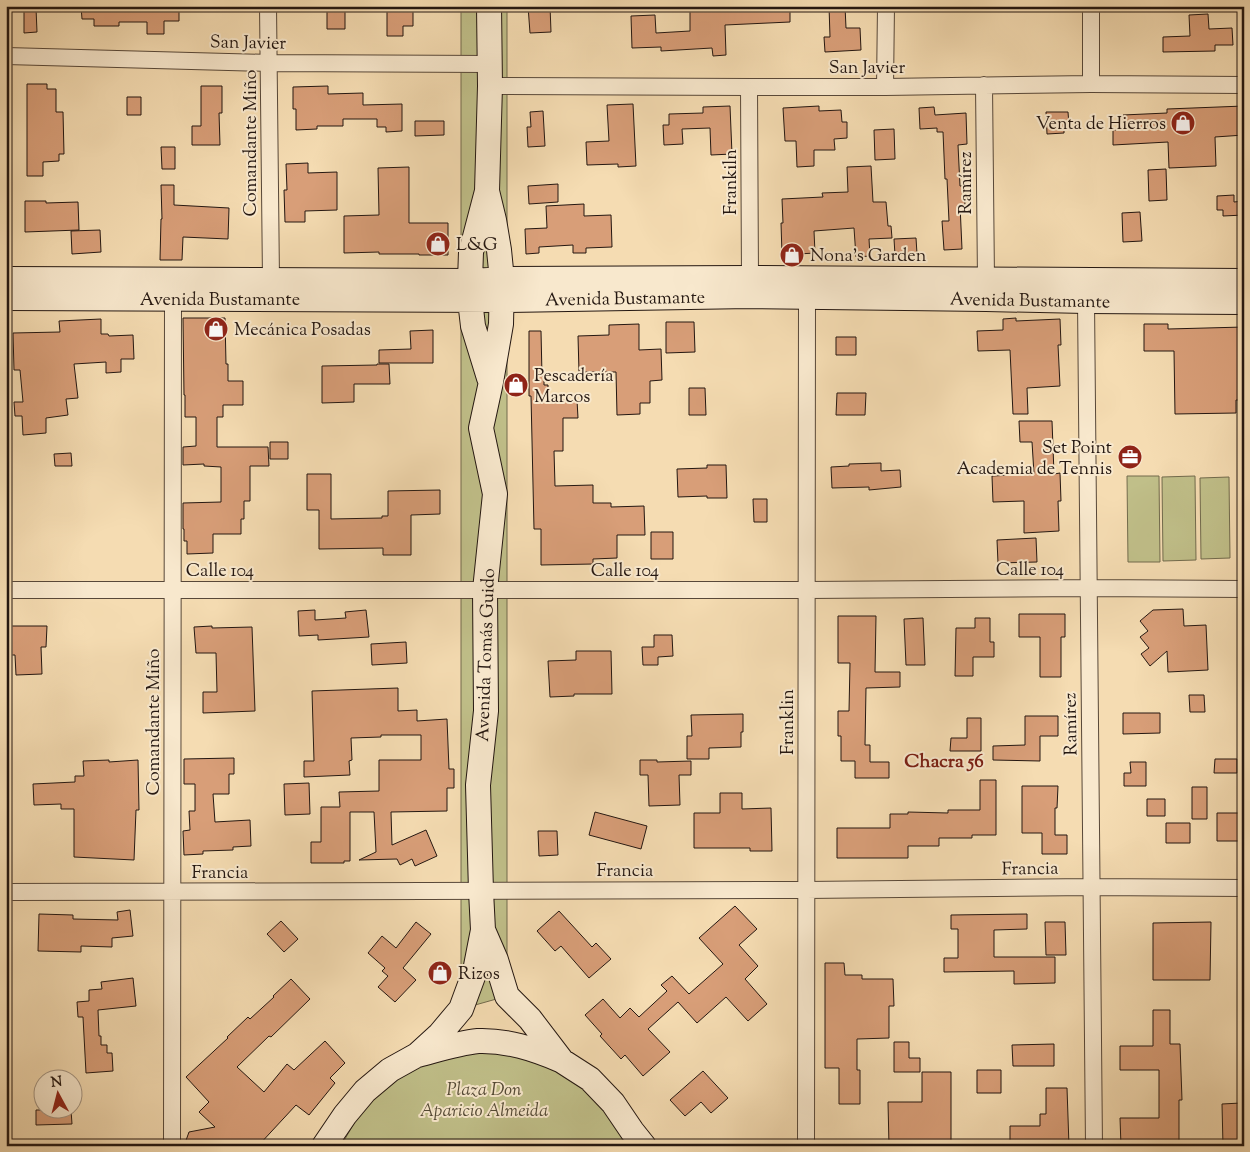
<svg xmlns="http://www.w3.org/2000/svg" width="1250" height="1152" font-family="'Sorts Mill Goudy',serif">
<rect width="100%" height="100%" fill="#f5dcb2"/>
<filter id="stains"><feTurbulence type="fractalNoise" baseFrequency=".004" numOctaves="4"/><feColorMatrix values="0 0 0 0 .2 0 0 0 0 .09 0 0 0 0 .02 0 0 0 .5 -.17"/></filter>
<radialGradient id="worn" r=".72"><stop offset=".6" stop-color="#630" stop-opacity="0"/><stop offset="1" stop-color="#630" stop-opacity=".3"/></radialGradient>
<path fill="#c0bf89" stroke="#726b4d" d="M461,6H507V996L461,1009Z
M1127,476H1159L1160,562H1128Z
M1195,476L1196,560L1163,561L1162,477Z
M1229,477L1230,558L1201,559L1200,478Z
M490,1051L538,1061L581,1085L614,1120L626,1146H341L361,1111L397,1077L442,1057Z"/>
<path fill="#d89e78" stroke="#241711" d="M81,6H179V21H164V34H147V22H119V26H94V19H82Z
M327,6H345V29H327Z
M528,6H550L551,32L530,33Z
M715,6H790V22L725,25L726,55L713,56L712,48L661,51V47L632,48L631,16L655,15L656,33L690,31V8Z
M829,6H845L846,28H860L861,50L825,52L824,37H830Z
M387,7H413V26H403V36H387Z
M24,8H36L37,32L24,33Z
M1208,14L1209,29L1232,28L1233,45H1215V51L1163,52V37L1190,36L1189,15Z
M27,84H47V89H56V112H63L64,154H59V161L43,162V176H27Z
M201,86H222V113H219L220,145H192V126H201Z
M328,86V94L363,93V105L402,104V131L386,132V127H377V119H343V126H317V129L296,130V109H293V87Z
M127,97H141V115H127Z
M633,104L636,166L618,167V164L587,165L586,142L609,141L607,105Z
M730,106L732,154L711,155L710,128L682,129L683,144L664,145L663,125H669V114L703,113V107Z
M819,106V111L841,110L842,122H847V138L834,139L835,150H814V166L797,167L796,141H785L783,108Z
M1244,106V135L1215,137L1216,166L1169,168L1168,142L1113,145V130H1124L1123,115L1167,113V109Z
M934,107L935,115L966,113L967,144L958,145L960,186H964L965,205H960L962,249L944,250L942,221H949L947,179H945L943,132H937V128L920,129L919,108Z
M543,111L545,146L528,147L527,127H531L530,112Z
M1046,112H1068L1069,125L1064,126V133L1047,134Z
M415,121H444V135L415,136Z
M894,129L895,159L875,160L874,130Z
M161,147H175V169H162Z
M308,163V173L337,172V210L305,211V222H285L284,190H287L286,164Z
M871,166L873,202H886L888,226H891L892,238L869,239L870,256L856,257L854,228L814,231L815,253L782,255L781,223H783L782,199L823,197L822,193L848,192L847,167Z
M409,167V223H448V255H419V254H379V252L344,253V216L379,215L378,168Z
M1166,169L1167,200L1149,201L1148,170Z
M558,184V202L529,204L528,186Z
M161,185H174V205L229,208L228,239L183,237L182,260H160L161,219H162Z
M1234,195V202L1244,201V215L1223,216V210H1217V196Z
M25,201H46V203L78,202L79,230L25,232Z
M584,204V216L611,215L612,247L586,248V253H573V245L539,247V253L526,254L525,229L547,228L546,206Z
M1140,212L1142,241L1123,242L1122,213Z
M100,230L101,252L72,254L71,231Z
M916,238L917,254L895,255L894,239Z
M183,318H225L226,364H228V381H243V405H223V417H217V447H268L269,466H250V501H244V519H241V534H213V553L187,554V541H184V529H183V503L221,502V467L204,466V464L183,465V447L196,446V417H185V395H184Z
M1016,318V321L1060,319L1061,345H1058L1060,386L1027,388L1028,414H1013L1010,350L978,351L977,331L1003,330V319Z
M101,319V334H108L109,336L133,335L134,359H121V372L106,373V362L74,364L78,398L66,399L68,415L46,418V433L23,435L22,416H15L14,402H23L20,370H14L13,333L60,332L59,321Z
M666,322H694L695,352L666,353Z
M639,324V350L661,349L662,380L650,381V403H640V414L617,415L616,372H579L578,336L609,335V325Z
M1144,324H1168V329L1244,327V400H1236V413L1175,414L1174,351H1144Z
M433,330V363H379V350L411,349L410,331Z
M529,331H541L542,376H544V385H548V400H577L578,418H563V451H554L555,486L593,485V503H611V507L644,506L645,535H617V558L593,559V564L541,565V529H534L531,396H529Z
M836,337H856V355H836Z
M377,364H389L390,384H354V402L322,403V366L377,365Z
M689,388H705L706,415H689Z
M837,393H866L865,415H836Z
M1019,421H1052L1054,474L1060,473L1061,501H1058L1059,531L1024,533V501L993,502L992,476L1034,474L1032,442H1020Z
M270,442H288V459H270Z
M71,453L72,466H55L54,454Z
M881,463V471L900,470L901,487L869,490V487L832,488L831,467L849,466V464Z
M707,465H726L727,498H707V496L678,497L677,469L707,468Z
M307,474H331V519L382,518V516H388V491L440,490V514L411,515V555H383V548L319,549V510H307Z
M753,499H767V522H754Z
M651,532H673V559H651Z
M1036,538L1037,562L998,563L997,540Z
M1183,609L1184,626L1206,625L1208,670L1168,672L1167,651L1150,666L1141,654L1149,648L1140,637L1148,631L1140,621L1153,610Z
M315,610V620L346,618L345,612L366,610L369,637L318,640V635L299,636L298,611Z
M1019,614H1065V637H1061V677H1040V637H1019Z
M838,616H876L875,672H900V687L866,688L865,745H870V762H889V778H855V761H841V736H838V711H849L850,663H838Z
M923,618L925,665H906L904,619Z
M975,618H990V642H994V657H973V676H955L956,628H975Z
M6,626H47L46,647H41L42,674L16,675L15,655H6Z
M212,626V628L252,627L255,711L203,713V692H217L216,653H196L194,627Z
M654,635H672L673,656L658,657V665H643L642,647H654Z
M406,642L407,663L372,665L371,644Z
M576,651H611L612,694H574V696L550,697L548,661L576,660Z
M398,688V711L417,710V721L447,719L449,769H454V788H447V811L391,812L392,845L426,830L437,856L415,866L412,859L400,865L397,859L359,860L376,852L374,812H350V861H344V863H311V842H321V807H340L339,792L379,791V760H421V735H381V737L351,738L352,760L349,761L350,775L304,777V761H314L312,691Z
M1189,695H1204L1205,712H1190Z
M1123,713H1160V733L1123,734Z
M743,714V732H741V747L709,748V759H687V736H692L691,715Z
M1025,716H1058V736H1040V761L993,760V746L1025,745Z
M967,718H981V751H950L951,738H967Z
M234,758V774H229V794H213L215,822L250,820L251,846L233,847V850L203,851V854L184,855L183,831L190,830L189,811H195V784H184V759Z
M1215,759H1237V773H1214Z
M109,760V762L138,760L139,810H136L134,860L74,857V809H61V804L34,805L33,784L75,782V776H84L83,761Z
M640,760H657V762L691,761V775H679L680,805L649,806L648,775H640Z
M1130,762H1146V786H1124V773H1131Z
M980,780H996V835H972V838H939V846H908V858H837V828H890V814H908V812L948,813V810H980Z
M309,783L310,814L285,815L284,784Z
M1022,786H1058L1057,808H1055V835H1067V854H1042V833H1022Z
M1192,787H1207V819H1192Z
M720,793H742V809L771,808L772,851H750V848H694V813H720Z
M1147,799H1165V816H1147Z
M595,812L647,826L641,849L589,835Z
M1217,813H1239V841H1217Z
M1166,823H1190V843H1166Z
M538,831H557L558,855L539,856Z
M735,906L757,929L739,945L758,966L745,979L767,1004L748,1021L726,997L697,1023L678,1002L648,1029L670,1052L643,1076L625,1055L621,1059L600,1036L602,1034L585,1015L603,999L620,1018L630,1008L639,1017L667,991L661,985L672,976L689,994L723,964L699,938Z
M130,910L133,936L112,938V947L81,946V952L38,951L39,914L73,915V919L118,920L117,912Z
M559,911L592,947L596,943L611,959L589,978L561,946L555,951L537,931Z
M1027,914V929L994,930V957H1055V983L1014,984V971L944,972V958H958V929H951V915Z
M281,921L298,939L284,952L267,934Z
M416,922L431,934L403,968L416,980L395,1002L378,987L388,976L382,971L385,968L368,953L382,936L396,948Z
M1045,922H1065L1066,955H1046Z
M1211,922L1210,980H1153V923Z
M825,963H844L845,975H862V979H893L894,1006H889V1038L857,1039V1070H860V1104H839V1068H825Z
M133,978L136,1006L98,1010L99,1036H101V1045H107V1053H112L113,1071L86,1073L83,1017H78L77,1002L89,1001V990L102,989L101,982Z
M291,979L310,999L271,1037L269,1036L237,1067L264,1092L287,1064L294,1070L325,1041L345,1063L330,1078L335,1083L309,1115L296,1105L258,1146H184L189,1132L215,1127L199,1112L209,1102L186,1077L228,1038L227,1037L248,1017L250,1019L274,997L273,996Z
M1153,1010H1170V1044H1180L1182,1100H1179V1146H1121L1120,1118H1159V1070H1120V1046H1153Z
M894,1042H909V1058H920V1072H894Z
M1054,1044V1066H1013L1012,1045Z
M977,1070H1001V1093H977Z
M703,1071L728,1098L711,1113L701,1102L685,1116L670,1100Z
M922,1072H951V1146H889L888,1102H922Z
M1046,1088H1067L1069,1146H1010V1126H1040V1114H1046Z
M1241,1103L1242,1146H1223L1222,1104Z
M36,1110H71L72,1124L36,1125Z"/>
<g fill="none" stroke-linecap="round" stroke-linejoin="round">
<defs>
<path id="minor" d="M268,6L271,280
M6,56L269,63L489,64
M1091,84V6
M984,85L986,280
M490,86L749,87H885L1091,84L1244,85
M749,87L750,278
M885,87L886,6
M1086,301L1094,1146
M6,590H807L1089,588L1244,589
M6,892L806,890L1091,887L1244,888
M172,1146L173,299
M806,1146L807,298"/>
<path id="secondary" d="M489,6L490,86L487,191L471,252L470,281V300L473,326L489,378
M6,279L470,281L507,279L750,278L1244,281
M6,298L502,300L750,296L986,299L1086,301L1244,302
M483,930L496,960L507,996L530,1019L562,1061L590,1079L613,1103L632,1131L644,1146
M418,1055C437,1050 458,1043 478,1041C507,1040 534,1049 560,1060
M324,1146L345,1115L365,1091L390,1070L417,1055L440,1034L461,1009L475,971L483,930L481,891L478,785L486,711L485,590L495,494L481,428L491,382L501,324L502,280L499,250L494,220L487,191"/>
</defs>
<use href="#minor" stroke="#584839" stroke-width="18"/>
<use href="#secondary" stroke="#241711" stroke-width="26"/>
<use href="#minor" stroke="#f8e8cd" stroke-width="16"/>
<use href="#secondary" stroke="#f8e8cd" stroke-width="24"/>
</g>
<defs>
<symbol id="shop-disc" viewBox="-11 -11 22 22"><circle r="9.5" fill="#8f2418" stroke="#f8e8cd"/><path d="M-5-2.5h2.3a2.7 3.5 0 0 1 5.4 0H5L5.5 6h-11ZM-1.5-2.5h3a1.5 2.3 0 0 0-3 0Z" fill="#fff"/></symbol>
<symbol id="office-disc" viewBox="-11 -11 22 22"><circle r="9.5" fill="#8f2418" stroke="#f8e8cd"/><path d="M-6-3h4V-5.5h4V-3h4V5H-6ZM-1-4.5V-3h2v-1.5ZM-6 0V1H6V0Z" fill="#fff"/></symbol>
</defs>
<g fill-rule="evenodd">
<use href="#shop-disc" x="1169" y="109" width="28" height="28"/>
<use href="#shop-disc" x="424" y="230" width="28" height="28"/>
<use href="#shop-disc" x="778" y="241" width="28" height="28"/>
<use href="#shop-disc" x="202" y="315" width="28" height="28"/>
<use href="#shop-disc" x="502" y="371" width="28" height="28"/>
<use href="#office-disc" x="1116" y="443" width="28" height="28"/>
<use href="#shop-disc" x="426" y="959" width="28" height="28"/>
</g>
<g text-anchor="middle" stroke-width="4" stroke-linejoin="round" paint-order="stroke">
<g font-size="18" fill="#241711" stroke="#f8e8cd">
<text transform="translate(248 42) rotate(1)" y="6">San Javier</text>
<text x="867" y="73">San Javier</text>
<text transform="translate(250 143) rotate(-90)" y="6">Comandante Miño</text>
<text transform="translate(730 182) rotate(-90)" y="6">Frankiln</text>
<text transform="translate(965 183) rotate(-90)" y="6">Ramírez</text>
<text transform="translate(625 298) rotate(-1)" y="6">Avenida Bustamante</text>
<text x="220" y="305">Avenida Bustamante</text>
<text transform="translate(1030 300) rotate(1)" y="6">Avenida Bustamante</text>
<text x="1030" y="575">Calle 104</text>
<text x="220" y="576">Calle 104</text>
<text x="625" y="576">Calle 104</text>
<text transform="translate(485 655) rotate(-88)" y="6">Avenida Tomás Guido</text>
<text transform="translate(153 722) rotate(-90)" y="6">Comandante Miño</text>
<text transform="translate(787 722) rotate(-90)" y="6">Franklin</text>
<text transform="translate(1070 724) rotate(-91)" y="6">Ramírez</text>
<text transform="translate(1030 868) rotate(-1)" y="6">Francia</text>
<text x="625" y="876">Francia</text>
<text x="220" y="878">Francia</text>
</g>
<g font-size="18" fill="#241711" stroke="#f8e8cd" text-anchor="start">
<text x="1166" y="129" text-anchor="end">Venta de Hierros</text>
<text x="456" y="250">L&amp;G</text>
<text x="810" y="261">Nona's Garden</text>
<text x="234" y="335">Mecánica Posadas</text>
<text x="534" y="381">Pescadería<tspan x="534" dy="21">Marcos</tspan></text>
<text x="1112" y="453" text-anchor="end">Set Point<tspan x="1112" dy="21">Academia de Tennis</tspan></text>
<text x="458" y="979">Rizos</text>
</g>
<g font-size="18" font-style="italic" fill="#534935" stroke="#f8e8cd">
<text x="484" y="1095">Plaza Don<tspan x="484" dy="21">Aparicio Almeida</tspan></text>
</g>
<g font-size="19" font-weight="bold" fill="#7a1f14" stroke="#f8e8cd">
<text x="944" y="767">Chacra 56</text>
</g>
</g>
<rect width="1250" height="1152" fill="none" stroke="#f5dcb2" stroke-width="25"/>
<rect x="8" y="8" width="1235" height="1137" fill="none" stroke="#241711" stroke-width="2.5"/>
<rect x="12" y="12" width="1225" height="1127" fill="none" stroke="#241711"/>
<g transform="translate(58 1094) rotate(353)"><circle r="24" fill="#f8e8cd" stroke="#a39482"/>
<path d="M0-4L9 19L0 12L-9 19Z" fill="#8f2418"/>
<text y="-8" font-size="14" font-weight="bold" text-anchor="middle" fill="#241711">N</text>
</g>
<rect width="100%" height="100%" filter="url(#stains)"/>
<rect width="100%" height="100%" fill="url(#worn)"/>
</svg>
